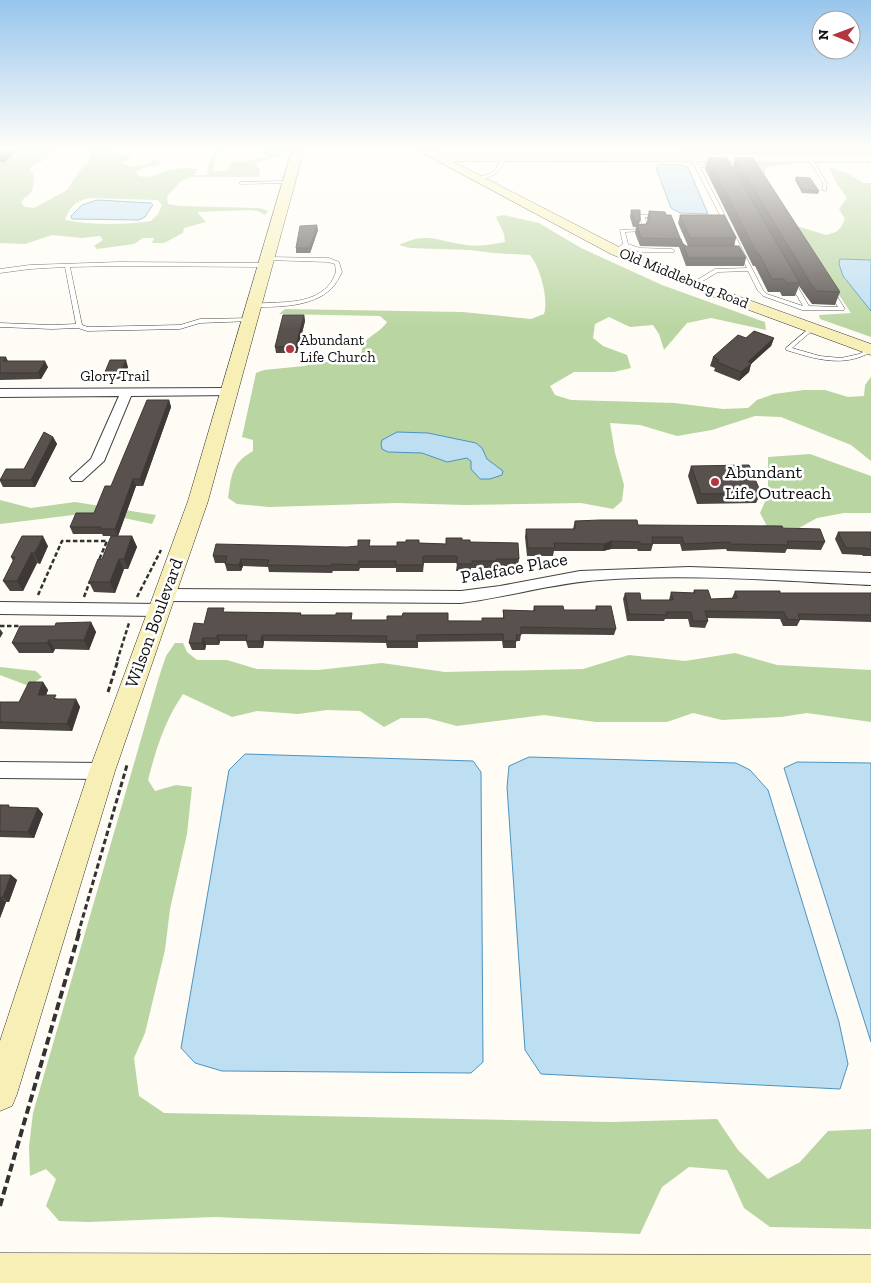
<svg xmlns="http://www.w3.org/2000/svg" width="871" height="1283" font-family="'Zilla Slab',serif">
<rect width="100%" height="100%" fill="#fefcf5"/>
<path fill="#b9d5a1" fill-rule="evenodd" d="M0,150H53L46,159L29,168L33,174C34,185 34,193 24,198L21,203L25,207L34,208L67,190L78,173L89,161L93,150H109L110,154L130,156L131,158L123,163C133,169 146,166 154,159H157L161,165L142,168L137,171V175C147,179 151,177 160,173C169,169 187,167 197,169V172L193,175H207L209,161L216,150H220L214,161L213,171H228L232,161H250L266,157L268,155L261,153L265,150H284L281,156L256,163L260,171L259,177H192L181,181L167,196L168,204L180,206L260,208L268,211L265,215L258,211L248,210L197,212L206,222L184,228L183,233L164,243H152L154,238H143L134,244L97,249L94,246L103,240L100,236L82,238L52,235L25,244L0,243ZM89,198L158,200L162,205L158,214L151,221C122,225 93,225 65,220C69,207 75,202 89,198Z
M675,150H871V154L715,153Z
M703,162L793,163L768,167L765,170V176L797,226L826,235L836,232L841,227L845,219L839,209L847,198L835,181L829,167L849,174L864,183H871V260L840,259L843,276L871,311V337L820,319L819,315L851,313L753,165L706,164Z
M503,215L539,223L581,248L662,285L765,322L766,330L711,318L687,323L664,350L659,334L653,325L630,327L609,317L595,324L593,338L603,346L627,355L631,368L614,372H574L550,386L555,395L571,400L675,403L723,409L748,408L757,400L774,394L804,390H825L848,397L864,396L865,385L871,377V461L851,445L781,417L755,416L712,430L677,436L640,425L610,423L615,453L624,485L622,501L613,509L581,503L465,505L397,503L269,507L237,504L228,498C232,474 231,464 253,451V440L242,437L256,373L264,370L304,366L321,362L355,361L361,357C362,334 376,338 387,322L380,316L279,314L285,309L463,312L531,319L544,314C549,299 540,267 530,255L493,253L470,250L410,248L399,245C425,232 436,240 461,244C475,247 491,245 505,242L504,234L496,217Z
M810,454L871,476V513H844L817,518L799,528L767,526L760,513L768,495V457Z
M0,500L31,508L75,502L156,515L152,524L110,515L81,514L0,524Z
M175,643H183L187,652L197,660H227L257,669L318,670L382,663L445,672L583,669L629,655L685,661L735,653L777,665L871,670V722L807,713L781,717L722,720L693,713L667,722H596L544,715L457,726L427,718H401L384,727L360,711L327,710L298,714L257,711L232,717L183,694C165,720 156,749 148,780L155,791L176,785L192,787L187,834L170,909L165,950L145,1033L134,1058L139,1096L164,1113L611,1122L717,1119L738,1150L768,1179L800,1162L828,1131L871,1129V1229L770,1227L744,1208L727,1170L689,1167L662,1187L640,1234L215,1217L89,1222L59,1221L46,1206L56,1179L46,1169L30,1176L29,1147L33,1113L159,677L166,656Z
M0,667L36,671L42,677L29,686L0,675Z"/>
<path fill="#bedef1" stroke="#4c93c0" d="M660,164L680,165L688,167L708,214L680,213L671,208L656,168Z
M97,200L151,203L153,205L145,217L139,220L72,219L71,216L82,205Z
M840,259L871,260V311L843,276L839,264Z
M397,432L428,433L476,443L482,448L487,459L503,471L502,475L490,479H480L471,469V461L467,458L447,462L422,453L388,452L382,449L381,444L382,440Z
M245,754L473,761L481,772L483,1062L471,1073L222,1071L195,1063L181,1048L229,770Z
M529,757L736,763L750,770L768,790L839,1022L848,1064L840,1089L541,1074L525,1050L507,787L509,766Z
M797,762L871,763V1042L784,768Z"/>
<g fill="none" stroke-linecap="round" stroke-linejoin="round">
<defs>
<path id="lane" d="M501,156L505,157C504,172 490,179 476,180V178C491,174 498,172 501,156Z
M692,156L698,165L745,166L747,167L745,168L700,167L763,290L767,294L803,306L789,282L792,280L795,282L809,306L838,307L827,290L830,288L833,290L845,309L844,310H802L763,296L758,291L748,271L718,272L696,285H692V283L715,269L747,268L690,157Z
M807,157H811L827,183L826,191L822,190L823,183Z
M289,181L291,182V183L241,184L239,183L241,182Z
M640,215H657L659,216L657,217H645L647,225L643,231L625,232L628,244L640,248L672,249L674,250V252H639L626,247L618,252H614V250L623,244L620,230L640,229L642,225Z
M266,257L329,258L339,262L342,272C339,278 336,284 331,289C312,307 279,307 255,307L253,306V304C277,301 310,306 328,286C332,282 334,277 336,272L335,264L328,262L268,260L265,258Z
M120,262L266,263L269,265L266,267L120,266L70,267L82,325L88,327L180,325L200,319L253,318L254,319L251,321L200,323L180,329L87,331L78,328L52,329L0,327V323L52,325L76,324L65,267L30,269L0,273V269L30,265Z
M812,326L815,328L814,329L792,348L820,356L841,358L859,354L871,348V352C843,368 815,359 786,350V348Z"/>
<path id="street" d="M231,388L237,392L235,395L131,396L104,461L82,481H72L70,478L91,459L119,396L0,397V389Z
M689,567L871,573V585C781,581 690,573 600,580C554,583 508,597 461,603L164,601L159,599L156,595L159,591L164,589L461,591L500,586L580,571Z
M0,602L158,604L164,606L166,610L164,614L158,616L0,614Z
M0,762L102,763L109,765L111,771L109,777L102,779L0,778Z"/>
<path id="secondary" d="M292,150H304L208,501L115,771L17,1094L12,1106L0,1111V1041L89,771L188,501Z
M417,150H432L439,153L871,154V162L452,161L621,248L721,290L871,344V355L711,296L611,254Z
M0,1253L871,1255V1283H0Z"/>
</defs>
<use href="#lane" stroke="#434343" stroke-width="1"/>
<use href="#street" stroke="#434343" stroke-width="2"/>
<use href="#secondary" stroke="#323232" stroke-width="1"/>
<path stroke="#323232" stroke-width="2.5" stroke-dasharray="4.5 2.5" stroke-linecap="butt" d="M38,595L62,541H107L99,560
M84,597L90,581
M137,597L161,550
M0,626H21
M117,661L129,623"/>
<path stroke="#323232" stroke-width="3" stroke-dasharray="5.5 3" stroke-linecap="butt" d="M108,692L118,660
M78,934L127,765"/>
<path stroke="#323232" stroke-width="4" stroke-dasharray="8 4" stroke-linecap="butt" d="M0,1206L79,933"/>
<use href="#lane" fill="#fff" fill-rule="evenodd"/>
<use href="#street" fill="#fff" fill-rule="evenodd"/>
<use href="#secondary" fill="#f7efb6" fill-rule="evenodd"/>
</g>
<path fill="#4c4643" d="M0,150H16L5,162H0Z
M708,158L733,168L735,158L840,292L835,305L812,304L806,296L799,286L795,296H782L780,292H768L755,266H753L705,169Z
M796,177L819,191L818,194L802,193L795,180Z
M631,210L640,221L639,225L646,224L648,222L647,219L649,211L665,212L682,243L686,246H688L678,223L680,215L736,238L734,246L746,258L744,266H686L679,247L640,246L635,233L636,227H633L630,217Z
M318,230L310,253H296V248Z
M304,315L305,321L297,353H276L275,347Z
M746,338H774L771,346L751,364L749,372L739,381L714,371L715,368L710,366L713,357Z
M0,357H6L8,361L48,367L41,379L0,380Z
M128,367L123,379H107L105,372Z
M169,400L171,407L143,486H136L118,536H103L102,534H73L70,527L94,513Z
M53,437L57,444L35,487H3L0,481V479L24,469Z
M691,466L761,493L756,503L697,504L688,476Z
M575,521L638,525L783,528L825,542L821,550L787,549L785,553L727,551L726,549L682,551L680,544H653L651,551H638L637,549H611L603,551H554L553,556H527L525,537L526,529H573Z
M838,532H871V556H863L862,555L842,554L835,539Z
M132,536L137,547L128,569H124L115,593L94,592L89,582L102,559Z
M462,540L519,559L518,566H495V568H471V571H456L457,563H424L423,572H396V568H360L359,571H333L332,573L269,572L268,567L243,566L241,571H227L225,564V563H215L213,556L370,546H397L419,543L446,544Z
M48,546L40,564L37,563L23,591H10L3,581L13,561L11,557Z
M694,590L711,599L732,598L735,591L780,593H871V622L800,620L797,626H783L780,619L707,618L708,621L705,628L690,627L688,619H665L664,621H627L623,599L625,593L641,600H669L671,592L693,593Z
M534,606L564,610H595L596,606L616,629L614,635L521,634L520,641H516V648H503L502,641L418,642V648H387L386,643L264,641L263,648H248L246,641H220L219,645H206L205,650H192L189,643L204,624L225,612L301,613V615L353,620L482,621L503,618V610L533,611Z
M91,622L96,632L89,650L55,649L53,653H19L12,643L55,626Z
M43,682L48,690L46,695L58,699H76L80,707L72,731L0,729V702H19Z
M0,805L11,807L38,808L43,814L34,838L0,837Z
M0,875H11L17,880L9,902H6L0,918Z"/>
<path fill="#3e3937" d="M3,150H16L5,162L1,152Z
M317,225L318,230L310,253V248Z
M304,315L305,321L297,353L296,346Z
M774,338L771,346L751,364L749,372L739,381L741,372L748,362Z
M126,360L128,367L123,379L120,372Z
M45,361L48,367L41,379L38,373Z
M169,400L171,407L143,486L140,479Z
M53,437L57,444L35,487L31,480Z
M133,479L136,486L118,536L115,529Z
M43,536L48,546L40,564L34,554Z
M132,536L137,547L128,569L124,559Z
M612,541L611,549L603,551L604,544Z
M32,552L37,563L23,591L17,581Z
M119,559L124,569L115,593L110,582Z
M241,559L243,566L241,571L239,565Z
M91,622L96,632L89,650L84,640Z
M0,629L3,633L0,638Z
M217,635L220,641L219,645L217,638Z
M262,635L264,641L263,648L261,641Z
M203,638L206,645L205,650L202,643Z
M49,640L55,649L53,653L47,643Z
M43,682L48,690L43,703L38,695Z
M76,699L80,707L72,731L67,724Z
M38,808L43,814L34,838L28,832Z
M11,875L17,880L9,902L3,897Z
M0,897L6,902L0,918Z"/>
<path fill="#58514e" stroke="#3e3937" d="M708,158H727L800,283H787L784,279H772L759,254H757Z
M735,158H753L840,292L817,291L811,284Z
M796,177L810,178L819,191L803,190Z
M631,210H640V221H635Z
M649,211L665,212L666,215H671L682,243L686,246H739L746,258H688L681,239L641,238L637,225L646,224L650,218Z
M680,215H724L736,238H690Z
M317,225L310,248H296L300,226Z
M283,315H304L296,346L275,347Z
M754,331L774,338L748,362L752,363L741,372L717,362L719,360L713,357L738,335L746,338Z
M0,357H6L3,361H45L38,373H0Z
M110,360H126L120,372H105Z
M147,400H169L140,479H133L115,529H100L101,527H70L76,513H94L105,486H111Z
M44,432L53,437L31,480H0L6,469H24Z
M749,465L761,493L701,494L691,466Z
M600,520H637L638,525L782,526L783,528L820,529L825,542L787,541L789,545L730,544V542L684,544L682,537H652L653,544H640V542L612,541L604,544L554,543L555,548H528L526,529H575V521Z
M838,532H871V549H867L866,548H846Z
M22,536H43L34,554L32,552L17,581H3L15,557H11Z
M111,536H132L124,559H119L110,582H89L98,559H102Z
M446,538H462V540H470V542L518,543L519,559H496V561H472V564H457V556H423V565H396V561H359L358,565L332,564L331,566L267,565L269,560L241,559L239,565L225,564L227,556H213L216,544L347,547L358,546V540H370L369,546H397V542H406V540H419V543L446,544Z
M694,590H708L711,599L737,598L735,591H780V593H871V615L798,614L800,620L787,619L784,612L705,611L708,621H693L691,612H666L667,615L629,614L625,593H640L641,600H673L671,592L695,593Z
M534,606H563L564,610H597L596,606H611L616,629L521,627V635H516L517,641H504L503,634L417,635V641H386L387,636L262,635L261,641H246L247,635H217V638H203L202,643H189L194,623L204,624L208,608H224L223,612L301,613L300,615H336V613H352L351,620H387V616H402L403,613H448V621H482V618H504L503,610L535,611Z
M91,622L84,640H49L47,643H12L20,626H55L56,623Z
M29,682H43L38,695H56L54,699H76L67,724L0,722V702H19Z
M0,805H9L8,807L38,808L28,832L0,831Z
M0,875H11L3,897H0Z"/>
<linearGradient id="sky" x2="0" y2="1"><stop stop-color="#97c5ec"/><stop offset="0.45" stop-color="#fffefa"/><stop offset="1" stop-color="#fffefa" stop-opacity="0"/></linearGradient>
<rect width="871" height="330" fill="url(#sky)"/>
<g fill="#b3353d" stroke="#fff" stroke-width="2">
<circle cx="290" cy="349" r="5"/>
<circle cx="715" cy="482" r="5"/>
</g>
<g text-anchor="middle" stroke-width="5" stroke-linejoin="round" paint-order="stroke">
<g font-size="15" fill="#101010" stroke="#fff">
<text transform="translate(684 278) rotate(22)" y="5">Old Middleburg Road</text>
<text x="115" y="381">Glory Trail</text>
</g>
<g font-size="15" fill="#101010" stroke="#fff" text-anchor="start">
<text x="300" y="345">Abundant<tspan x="300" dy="17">Life Church</tspan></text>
</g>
<g font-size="18" fill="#101010" stroke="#fff" text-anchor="start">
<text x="725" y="478">Abundant<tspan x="725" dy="21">Life Outreach</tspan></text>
</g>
<g font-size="18" fill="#101010" stroke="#fff">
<text transform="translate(514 568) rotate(-10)" y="6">Paleface Place</text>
<text transform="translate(154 623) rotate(-70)" y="6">Wilson Boulevard</text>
</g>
</g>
<g transform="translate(836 35) rotate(271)"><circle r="24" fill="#ffffff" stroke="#9f9f9f"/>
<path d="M0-4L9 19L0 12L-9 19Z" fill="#b3353d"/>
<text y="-8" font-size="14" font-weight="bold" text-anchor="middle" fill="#101010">N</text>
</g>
</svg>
